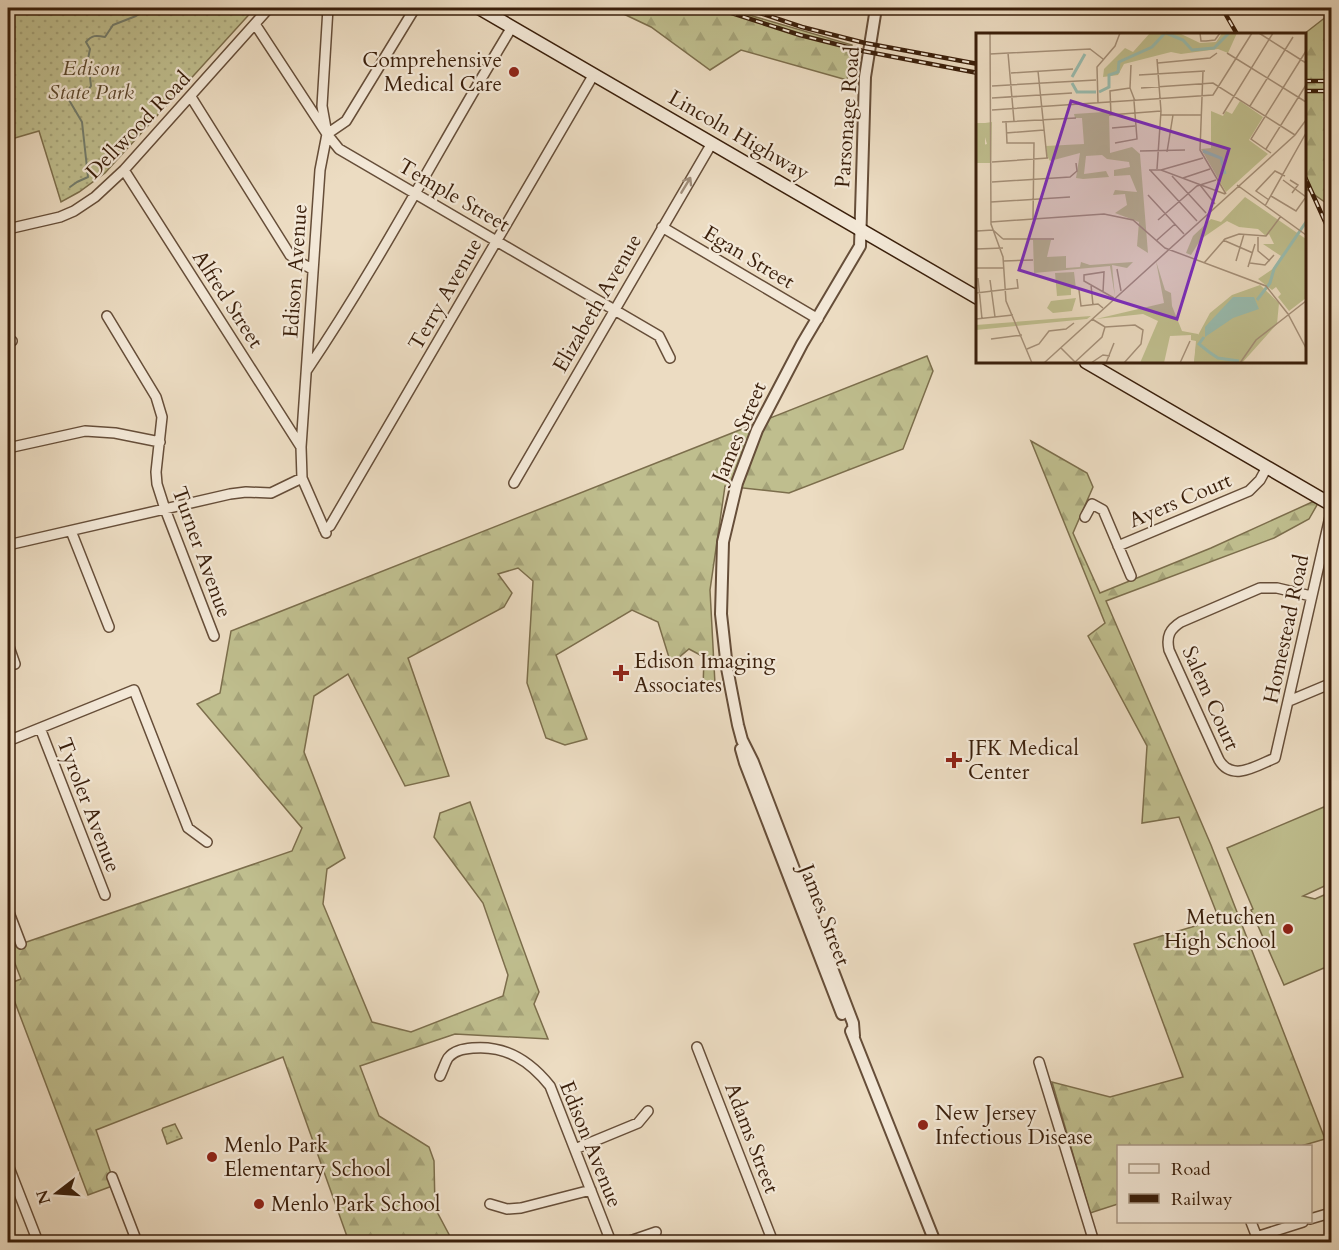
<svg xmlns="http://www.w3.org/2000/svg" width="1339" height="1250" font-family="Cardo,serif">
<defs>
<pattern id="grass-dots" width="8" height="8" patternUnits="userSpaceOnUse" patternTransform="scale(1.5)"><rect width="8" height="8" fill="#bfbe8e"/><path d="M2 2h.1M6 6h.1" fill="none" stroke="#a5a379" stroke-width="1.8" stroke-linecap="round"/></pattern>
<pattern id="forest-firs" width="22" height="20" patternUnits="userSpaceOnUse" patternTransform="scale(1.5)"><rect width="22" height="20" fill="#bfbe8e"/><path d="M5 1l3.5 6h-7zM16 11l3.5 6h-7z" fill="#a5a379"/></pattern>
</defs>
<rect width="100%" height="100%" fill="#ecdcc2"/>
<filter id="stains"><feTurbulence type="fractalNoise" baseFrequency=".00333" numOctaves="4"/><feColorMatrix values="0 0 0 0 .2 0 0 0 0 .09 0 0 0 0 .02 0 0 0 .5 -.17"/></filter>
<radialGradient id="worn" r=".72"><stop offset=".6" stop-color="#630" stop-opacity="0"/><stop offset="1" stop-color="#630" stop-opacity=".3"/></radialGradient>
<path fill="url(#grass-dots)" stroke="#7c6e4c" stroke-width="1.5" d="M8,8H255L105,173L79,192L61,202L39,131L8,140Z
M175,1124L182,1138L167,1144L162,1130L163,1128Z"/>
<path fill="url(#forest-firs)" stroke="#7c6e4c" stroke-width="1.5" d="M611,8H725L852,45L847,80L741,50L710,70L651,27Z
M1331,13V215L1326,203L1305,188L1304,34Z
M927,356L933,371L903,449L789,493L725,486L710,590L715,684L703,689L704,657L689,649L671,664L658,622L632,610L556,655L587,739L565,745L546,738L527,683L533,581L518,568L498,574L512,593L504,607L408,658L449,776L405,786L348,674L314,696L304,752L345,858L327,869L323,904L372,1022L411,1032L503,996L508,975L483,903L434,837L440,813L470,802L539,992L534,1004L548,1039L455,1034L360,1066L379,1116L429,1147L434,1161L435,1208L453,1242H349L283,1057L96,1130L115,1185L88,1195L8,984L21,979L9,948L292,851L302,828L197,704L220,693L231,631Z
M1031,441L1087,473L1093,487L1073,533L1100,593L1211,548L1321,498L1309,519L1274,538L1106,601L1211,845L1325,1139L1301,1146H1118V1204L1090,1213L1052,1082L1110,1097L1183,1077L1134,944L1219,919L1179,817L1142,823L1147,746L1088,636L1105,623Z"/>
<path fill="#bfbe8e" stroke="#7c6e4c" stroke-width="1.5" d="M1331,804V883L1303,896L1315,899L1331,892V965L1284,985L1251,910L1253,909L1227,848Z"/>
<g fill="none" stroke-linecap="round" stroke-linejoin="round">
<path stroke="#737d6d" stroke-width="2" d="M70,187L77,182L88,177L82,122L69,100L86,93L91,86L88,59L90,49L86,42C92,35 96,35 105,37L113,25L136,16L150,8"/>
<defs>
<path id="minor" d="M255,24L327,134L339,149L659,336L670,358
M191,97L290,255L301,263L312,269
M327,134L346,121L415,8
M124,170L301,447
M662,227L818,319
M8,229L60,217L74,211L95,197L124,170L269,8
M107,316L156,397L162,417L156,472L157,484L165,509L214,636
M8,343L12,341
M307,370C382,259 443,140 512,27
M8,448L85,431L115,433L160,442
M514,483L712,143
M1085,517L1092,504L1103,510L1131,576
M324,529L330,526L594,74
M71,531L109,627
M326,533L302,478L301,447L320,170L327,134L322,106L328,8
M8,545L230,494L246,492L271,493L302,478
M1118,546L1249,491L1260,480L1267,467
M1311,596L1277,588H1260L1181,622C1170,629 1166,636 1169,650L1219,760C1232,782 1256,766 1275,758L1332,508
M8,644L15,664
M1289,701L1332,683
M40,728L105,895
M8,741L134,690L188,828L207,842
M8,910L21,944
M697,1047L773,1242
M1039,1062L1094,1242
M440,1076C443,1070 445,1063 448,1058C454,1050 464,1049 473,1048C506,1045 530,1061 550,1086L611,1242
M575,1149L638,1123L648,1111
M8,1165L38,1242
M112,1177L137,1242
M490,1204L507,1209L521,1208L591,1190
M1310,1219L1327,1214
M1251,1222L1258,1240
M1256,1237L1303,1222
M627,1242L656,1232"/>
<path id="tertiary" d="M741,749L745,763L842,1014
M851,1031L935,1242
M854,1036L853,1023L753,762L742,740L738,725L727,668L721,614L723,542L737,483L757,430L802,344L860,246L865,77L876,8"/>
<path id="secondary" d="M479,8L978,298
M1086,362L1332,505"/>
</defs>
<use href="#minor" stroke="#664e39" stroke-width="12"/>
<use href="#tertiary" stroke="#664e39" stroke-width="14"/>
<use href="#secondary" stroke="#3a1f0b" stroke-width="15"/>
<use href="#minor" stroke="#f3e8d7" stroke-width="9"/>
<use href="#tertiary" stroke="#f3e8d7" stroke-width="10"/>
<use href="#secondary" stroke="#f3e8d7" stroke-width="12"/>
<defs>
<path id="rail" d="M716,8L800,35L863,51L978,73
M745,8L802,27L865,43L978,64
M1222,8L1237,34
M1304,81H1332
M1304,91H1332
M1304,175L1332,237"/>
</defs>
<use href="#rail" stroke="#3a1f0b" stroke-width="4.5"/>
<use href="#rail" stroke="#f3e8d7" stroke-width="2" stroke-dasharray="7" stroke-linecap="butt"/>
</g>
<defs><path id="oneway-shaft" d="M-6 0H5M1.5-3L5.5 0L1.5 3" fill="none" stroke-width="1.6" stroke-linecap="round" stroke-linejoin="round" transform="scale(1.5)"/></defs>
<use stroke="#a08e7b" href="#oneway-shaft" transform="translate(686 185) rotate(-59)"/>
<g fill="#8f2418" stroke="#f3e8d7" stroke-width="2">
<circle cx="514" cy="72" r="6"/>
<path d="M618 664h6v6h6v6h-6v6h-6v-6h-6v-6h6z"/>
<path d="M951 751h6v6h6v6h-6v6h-6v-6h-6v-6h6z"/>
<circle cx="1288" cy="929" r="6"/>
<circle cx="923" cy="1125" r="6"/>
<circle cx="212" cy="1157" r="6"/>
<circle cx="259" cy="1204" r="6"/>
</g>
<g text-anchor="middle" stroke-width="4.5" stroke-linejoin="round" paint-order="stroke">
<g font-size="21" fill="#3a1f0b" stroke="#f3e8d7" text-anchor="start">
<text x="502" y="67" text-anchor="end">Comprehensive<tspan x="502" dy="24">Medical Care</tspan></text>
<text x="634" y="668">Edison Imaging<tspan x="634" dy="24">Associates</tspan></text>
<text x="968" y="755">JFK Medical<tspan x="968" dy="24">Center</tspan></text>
<text x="1276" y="924" text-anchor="end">Metuchen<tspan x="1276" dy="24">High School</tspan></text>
<text x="935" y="1120">New Jersey<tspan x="935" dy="24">Infectious Disease</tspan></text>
<text x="224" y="1152">Menlo Park<tspan x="224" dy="24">Elementary School</tspan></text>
<text x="271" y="1211">Menlo Park School</text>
</g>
<g font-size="21" font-style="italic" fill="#5b472c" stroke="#f3e8d7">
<text x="91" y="75">Edison<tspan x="91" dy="24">State Park</tspan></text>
</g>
<g font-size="21" fill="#3a1f0b" stroke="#f3e8d7">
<text transform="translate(847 117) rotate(-86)" y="7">Parsonage Road</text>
<text transform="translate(138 125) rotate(-46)" y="7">Dellwood Road</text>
<text transform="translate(739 135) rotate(30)" y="7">Lincoln Highway</text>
<text transform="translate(454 195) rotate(30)" y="7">Temple Street</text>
<text transform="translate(749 257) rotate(31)" y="7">Egan Street</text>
<text transform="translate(295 271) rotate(-86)" y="7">Edison Avenue</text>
<text transform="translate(445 294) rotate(-60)" y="7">Terry Avenue</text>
<text transform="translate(228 299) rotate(57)" y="7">Alfred Street</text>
<text transform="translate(597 303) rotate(-60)" y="7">Elizabeth Avenue</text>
<text transform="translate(739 432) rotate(-67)" y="7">James Street</text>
<text transform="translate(1180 500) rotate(-23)" y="7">Ayers Court</text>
<text transform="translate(202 552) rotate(70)" y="7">Turner Avenue</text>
<text transform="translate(1286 629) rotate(-78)" y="7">Homestead Road</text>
<text transform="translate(1211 698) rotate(66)" y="7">Salem Court</text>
<text transform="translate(89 805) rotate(69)" y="7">Tyroler Avenue</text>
<text transform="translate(825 915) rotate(69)" y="7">James Street</text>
<text transform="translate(752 1138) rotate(69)" y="7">Adams Street</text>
<text transform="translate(591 1144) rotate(68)" y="7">Edison Avenue</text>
</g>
</g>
<g transform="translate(976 33)">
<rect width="330" height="330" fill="#ecdcc2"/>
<path d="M264,68L287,84L273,107L292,121L250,159L225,116L235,115V78L247,83L250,78L256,81ZM0,90H9V115L0,114ZM284,252L303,270L301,291L266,330H218L221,304L234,280L256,262Z" fill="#bfbe8e"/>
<path d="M174,0H203L224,10L240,9L246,0H261L252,20L242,16L205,21L195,19L148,31L142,42L127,44L128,36L149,15L157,19ZM128,79L133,80L134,120L156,114L164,121L172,220L161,213L163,189L139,180L151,172L149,161L137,162L139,157L161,159L154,142L138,143V137L154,134L153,129L131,126L126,122L110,123L108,141L130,138L133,144L107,146L100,145L104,120L74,128L71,123L70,113L108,111L106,85H99L98,81ZM16,89L15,130H0V114L11,111L6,94L9,90ZM269,164L330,206V265L313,278L302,264L305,261L300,254L296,257L282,246L298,235L305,223L287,211H298L293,201L290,203L282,196L263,194L251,188L225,206L215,222L210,220L217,203L235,186L245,189ZM57,207H75L71,224L90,223V235L104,234L105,229L114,232L157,229L151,235L136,232L139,264L134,233L58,240ZM180,228L189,257L195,260L196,273L206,298L222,301L231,323L229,330H218L220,308L215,307V302L194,303L188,330H164L182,288L167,281L120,286L188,270ZM115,283L111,286L0,297V292Z" fill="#bfbe8e"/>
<path d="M98,239L100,256H95V262L81,263L79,240ZM100,265L96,278L77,280L71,275L75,268Z" fill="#bfbe8e"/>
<path d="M257,264H278L283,276L257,285L229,304V294Z" fill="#99bcaf"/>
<path fill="none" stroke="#99bcaf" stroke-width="3" d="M190,0L207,7L216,17L238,15L253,0M96,44L109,21M96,50L101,59H120M123,59L133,54V42L142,39L143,29L176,14L189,0M227,118L245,125L249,141M281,267L294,250L298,236L330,189M228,304L223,311L233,319L242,325L263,328"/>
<path fill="none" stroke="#a59079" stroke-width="1.5" d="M14,0L15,191L27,224L30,268L56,330M224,0L225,8H230L239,7L244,0M283,0L330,30M32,20L38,88M251,20L330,69M14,21L114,16L127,26M182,30L234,25L241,20M155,32L154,55L159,68M62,38L71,125M227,38L224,117L250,161M35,40L97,36M163,42L229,38M16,53L120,47M165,55L237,50L319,102M16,65L96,60M122,70L121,34L139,13L144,0M274,73L317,4M16,77L237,62L276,0M247,81L297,0M133,82L185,78M135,82L134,58L154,55M185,82H226M30,88L31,110H58L57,187M26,89L100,85M136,95L159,93M30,100L68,97M139,110L161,106L158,68M290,116L330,52M164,118L209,117M191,119L197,82M295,120L275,106L330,18M16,129L72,125M181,136L185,78L181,26M173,137H185L249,161M174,137L221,188M185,137L227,125M196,143L230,180M207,145L234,136M314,147L322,152L316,160M16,149L94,144L101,138L100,130M224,152L239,171M261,152L330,202M172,162L208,201M295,163L320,178L330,164L307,147M293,167L280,158L299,138L309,143M15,169L94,164M289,173L330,100M182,187L221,153L240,147M15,189L128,181L157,187L189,215L290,253L312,281L330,315M1,198L17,197L27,206M282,204V218L294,228M27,206H78M181,207L199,191M247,207L277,220M0,216L27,215M28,228L57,227M260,228L268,201M228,230L249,206L263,201L290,203L305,183M274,230L289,232L298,222M272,234L279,211M0,235H28M141,236L145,258M2,245L6,286M14,247L19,284M115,252L117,272M103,257L105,273L122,271L127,275M127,259L128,239L108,242V248L138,265M0,260L42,255L41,246M0,286L37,282M116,286L129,294L159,292L167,297L165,311L148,330M15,306L46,302M85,315L99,329M51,316L63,311L73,298L90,296L98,290M68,330L319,102L330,87M98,330L126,304L129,294M115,330L127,322L134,323M130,330L138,310M204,330L214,308M264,330L280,307L330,268"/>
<path fill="#7b2cbf" fill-opacity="0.15" stroke="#7b2cbf" stroke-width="3" d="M95,68L253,116L201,286L43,237Z"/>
<rect width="330" height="330" fill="none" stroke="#3a1f0b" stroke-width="3"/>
</g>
<rect width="1339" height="1250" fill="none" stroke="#ecdcc2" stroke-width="30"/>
<rect x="9" y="9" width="1321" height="1232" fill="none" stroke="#3a1f0b" stroke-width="3"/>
<rect x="15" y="15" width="1309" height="1220" fill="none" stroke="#3a1f0b" stroke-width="1.5"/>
<rect x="1117" y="1145" width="195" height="78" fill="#f3e8d7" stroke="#a99885" stroke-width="1.5"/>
<rect x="1129" y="1164" width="30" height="9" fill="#f3e8d7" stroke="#a99885" stroke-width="1.5"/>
<text x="1171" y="1175" font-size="18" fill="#3a1f0b">Road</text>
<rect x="1129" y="1194" width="30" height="9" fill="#3a1f0b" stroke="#a99885" stroke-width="1.5"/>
<text x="1171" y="1205" font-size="18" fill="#3a1f0b">Railway</text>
<g transform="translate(57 1193) rotate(253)" stroke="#f3e8d7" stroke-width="4.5" paint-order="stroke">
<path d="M0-4.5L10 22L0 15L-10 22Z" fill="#3a1f0b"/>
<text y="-9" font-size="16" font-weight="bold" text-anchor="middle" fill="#3a1f0b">N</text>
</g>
<rect width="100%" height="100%" filter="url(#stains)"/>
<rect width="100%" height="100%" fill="url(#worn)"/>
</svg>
